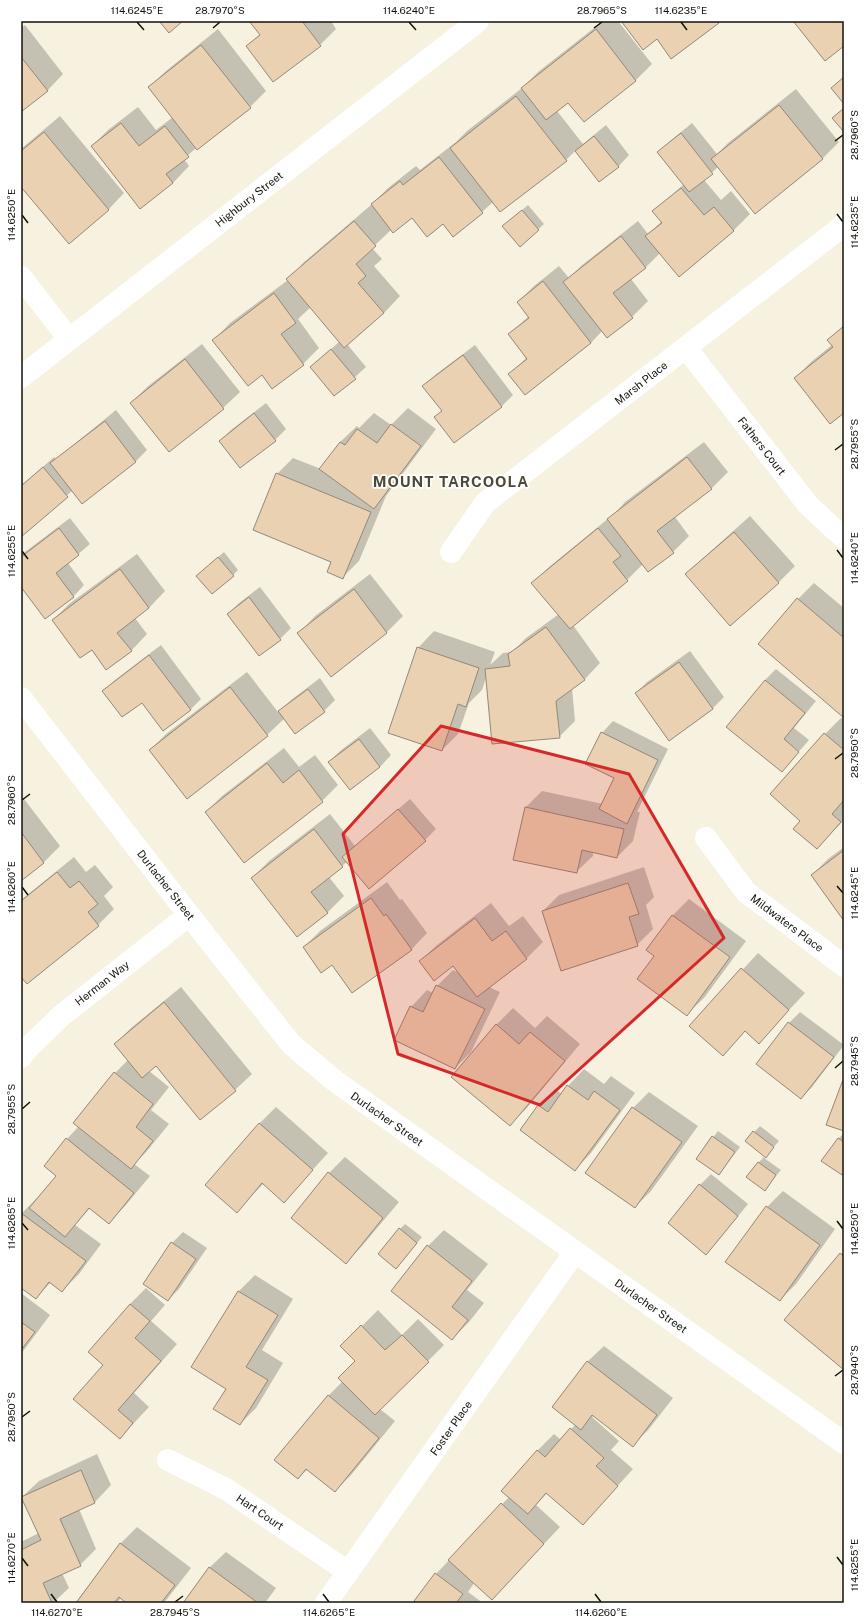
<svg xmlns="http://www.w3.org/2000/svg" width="865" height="1624" font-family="'Public Sans',sans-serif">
<rect width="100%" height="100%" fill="#f6f2df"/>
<path fill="#0003" d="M250,21H331L336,29L320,45L247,46L260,34Z
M603,21H618L652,64L636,80L584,121L568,101L557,111L583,144L606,125L629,155L618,167L599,181L576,150L566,160L493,202L482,212L443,223L412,217L392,229L372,248L382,259L374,266L400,296L384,313L347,344L366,367L335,395L311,367L340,341L311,307L298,319L319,348L303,364L262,374L214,340L230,323L288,280L303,263L371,205L388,188L416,166L420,170L456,142L467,131L522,88L538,72Z
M25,25L63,74L47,91L21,111V28Z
M218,29L266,91L250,107L197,147L184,159L189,166L173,183L140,208L92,146L108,130L138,107L156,130L173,117L149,87L166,71Z
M796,89L839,142L823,158L755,213L718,167L704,180L721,200L731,191L750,214L734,230L679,276L660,253L645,268L631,279L648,301L632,317L602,331L591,343L510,374L527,357L509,334L529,316L518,302L534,286L559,266L569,278L581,266L638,221L648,234L662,221L654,211L684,184L659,152L670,141L692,123L717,154L728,143Z
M60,116L124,193L108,210L21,185V149Z
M528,205L544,224L520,246L509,221Z
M844,325V411L795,378L811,362L832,345L829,340Z
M202,344L240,392L223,408L169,451L131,403L147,387Z
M475,345L513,395L502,406L454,442L436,417L442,410L424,386L435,375Z
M266,403L286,429L275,440L220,441L231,430Z
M408,408L436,429L386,496L359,561L343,577L277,474L293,458L321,469L340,442L357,426L359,428L374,413L391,425Z
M116,410L147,450L136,461L82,502L73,490L21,536V486L54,457L56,459Z
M704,442L728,472L711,489L675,517L689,536L673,552L643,564L627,580L573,625L600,663L584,680L572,688L575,721L559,737L487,675L482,690L469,703L458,734L442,750L418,648L434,631L495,652L490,665L503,653L512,652L526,638L559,614L533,583L549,567L615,513L625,502Z
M750,516L795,566L778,583L686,574L703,558Z
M70,518L90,544L68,563L84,585L73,597L21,585V555Z
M224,552L238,570L233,575L203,570Z
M137,554L165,591L149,608L135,618L147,634L131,651L92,649L53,620L69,604Z
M370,574L403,616L387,632L332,675L299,633L315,616Z
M814,583L844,608V717L798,599Z
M260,587L291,628L280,639L228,614L239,603Z
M161,645L201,699L190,710L142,701L104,691L115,680Z
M690,651L724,697L713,708L670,739L636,693L647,682Z
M776,669L816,701L794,728L809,740L782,771L765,680Z
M247,672L278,712L291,700L320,678L335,700L324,711L295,732L285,718L267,735L150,750L166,734Z
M841,718L844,720V820L817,848L801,821L825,734Z
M613,721L668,749L637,812H640L633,841L617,857L593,852V856L576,872L514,859L526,807L542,791L603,804L616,778L602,733Z
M370,728L391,755L380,767L350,789L329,762L340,751Z
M284,748L299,767L315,755L338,785L322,801L206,812L222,796Z
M21,795L60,846L44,862L21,880Z
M410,799L436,829L425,840L348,861L329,877L344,896L328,912L297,936L252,878L269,861L330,814L355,846Z
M844,847V919L812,875L828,859Z
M74,857L86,872L95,865L113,887L104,896L114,909L98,925L21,976V900Z
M644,867L654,897L646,905L653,929L637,945L543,911L559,895Z
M387,882L400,900L402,899L427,933L411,950L332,964L304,947L320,931Z
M689,899L746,941L704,998L687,1014L656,956L647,949L673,915Z
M491,903L509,926L523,916L543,942L527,958L489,987L500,992L471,1052L455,1068L411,1007L427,990L433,993L437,986L453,970L460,973L454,965L420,961L437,945Z
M758,953L805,993L759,1042L746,1030L723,1055L691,1026Z
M181,987L252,1074L235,1090L200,1119L156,1065L149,1071L169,1087L151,1110L169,1124L147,1151L134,1164L150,1176L125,1206L109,1223L90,1208L75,1225L101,1244L79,1274L62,1291L51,1282L36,1298L21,1287V1214L38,1197L39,1198L58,1175L67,1139L79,1126L115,1073L128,1060L115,1044L131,1028Z
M513,1008L535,1028L547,1016L580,1044L526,1109L509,1125L496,1025Z
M800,1012L844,1045L812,1087L801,1098L757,1064L789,1023Z
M584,1069L604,1084L611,1076L635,1093L591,1153L575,1170L539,1106L555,1089L562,1094L568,1086Z
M649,1092L698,1126L651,1191L635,1207L633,1108Z
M276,1107L328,1153L284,1201L264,1183L237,1211L206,1185L260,1123Z
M760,1126L779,1141L764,1158L781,1170L765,1189L758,1163L765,1156L746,1141Z
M718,1131L740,1147L719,1174L697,1159Z
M844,1133V1172L838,1139Z
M345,1157L399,1202L362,1246L346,1263L329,1173Z
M711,1174L748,1204L717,1242L706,1253L669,1223L700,1185Z
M783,1191L835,1229L796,1284L780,1300L767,1207Z
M405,1224L422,1237L402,1262L400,1229Z
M444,1230L488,1264L467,1290L484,1303L469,1322L452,1339L428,1246Z
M183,1232L207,1248L179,1289L168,1300L172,1243Z
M844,1251V1369L841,1254Z
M255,1275L293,1299L262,1350L283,1363L256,1408L240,1424L227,1388L238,1292Z
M146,1288L165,1305L151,1321L177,1344L134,1393L149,1407L120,1438L105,1365L130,1304Z
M21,1293L50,1315L21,1354Z
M378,1310L402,1335L418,1319L444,1345L380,1409L395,1421L351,1475L335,1491L308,1469L298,1478L328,1396L343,1381L357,1361L342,1346Z
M604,1346L673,1398L649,1429L633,1445L594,1416L592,1417L619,1441L611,1450L633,1469L583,1524L547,1493L536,1505L560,1527L492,1599L474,1583L468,1592L483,1603H419L436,1574L509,1497L537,1451L554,1434L561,1440L576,1424L587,1362Z
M97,1454L111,1485L95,1502L79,1509L96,1549L80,1565L62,1573L69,1588L53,1603H21V1542L39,1533L22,1497L39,1481Z
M137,1527L191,1568L164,1603H128L121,1598L117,1603L76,1602L121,1543Z
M226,1552L276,1588L265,1603H184L209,1568Z"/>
<path fill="#e9d1b1" stroke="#948879" d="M159,21H183L169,33Z
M249,21H302L321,46L273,82L246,46L260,35Z
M621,21H717L719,23L671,59L657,39L643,50Z
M793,21H844V46L825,61Z
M596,29L636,81L584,122L568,103L546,120L521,88Z
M201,45L251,108L197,150L148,87Z
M21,57L48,91L21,112Z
M844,77V104L831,88Z
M516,96L567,161L500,212L450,148Z
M779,105L823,159L755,214L711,159Z
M844,108V132L832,118Z
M121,123L139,146L165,126L189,157L166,174L173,183L140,209L91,146Z
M44,132L109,210L69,244L21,187V151Z
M681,133L713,174L689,192L657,152Z
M594,136L619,167L599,182L575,151Z
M439,157L483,213L453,237L443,224L427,237L412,218L393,233L371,204L400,181L403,185Z
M681,188L704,215L714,207L734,231L679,277L645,236L662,223L652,211Z
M522,210L539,230L520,247L502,226Z
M354,221L376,246L356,264L366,276L358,283L384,313L344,348L286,279Z
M621,236L646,268L613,293L633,318L607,338L563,282Z
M543,281L591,343L525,395L508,374L527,359L508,334L529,318L517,302Z
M274,293L296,323L281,334L304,365L272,389L262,375L248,386L212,340Z
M844,326V413L830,424L794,378L833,347L827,340Z
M331,349L356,379L334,396L310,367Z
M463,355L502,407L454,443L434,417L442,411L422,386Z
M185,359L224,409L169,452L130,403Z
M254,413L276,441L240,468L219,441Z
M105,421L136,462L82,504L50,463Z
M391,424L421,446L374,509L319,469L340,442L345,445L357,429L377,443Z
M687,457L712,489L657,531L674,553L648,572L607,519Z
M43,467L68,497L21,537V486Z
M276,473L371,512L343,579L327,572L331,562L253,530Z
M59,528L79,555L56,573L74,597L45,619L21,587V557Z
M598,528L621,556L613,562L628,581L570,629L531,583Z
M734,532L779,583L730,626L685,574Z
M218,557L234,576L212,594L196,576Z
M120,569L149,608L117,633L132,651L106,670L92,650L80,658L52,620Z
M354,589L387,633L331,677L297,633Z
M249,597L281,640L259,656L227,614Z
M797,598L844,638V718L758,644Z
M546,627L585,680L556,701L560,738L492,744L485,669L510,666L508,654Z
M417,647L479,668L466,707L458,704L442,751L388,733Z
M149,655L191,710L163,731L142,703L122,717L102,691Z
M679,662L713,709L669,741L635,693Z
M765,680L805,713L784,739L799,752L782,772L726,727Z
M230,687L268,736L187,799L149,750Z
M308,689L325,712L295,734L278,711Z
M601,732L658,760L627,824L599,809L614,778L585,764Z
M824,733L844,750V800L832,814L841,822L817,849L793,829L800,821L770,794Z
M359,739L380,767L350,790L328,762Z
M267,763L283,783L299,770L323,802L244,863L205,812Z
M525,807L624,829L617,858L582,850L577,873L513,860Z
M398,809L426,841L369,889L342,857Z
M314,829L343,867L311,892L328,913L297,937L251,878Z
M21,832L44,863L21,881Z
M844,850V921L811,875Z
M57,872L70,888L79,881L98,904L88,912L99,926L27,984L21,977V901Z
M628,883L639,914L629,917L638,946L561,971L542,911Z
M371,898L384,916L386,914L412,950L352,993L332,965L321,973L303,947Z
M672,915L730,957L687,1016L637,979L654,956L646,950Z
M475,918L492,941L506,931L527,959L477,997L453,966L434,981L419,961Z
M741,968L789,1010L759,1044L745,1031L723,1056L689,1026Z
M436,985L485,1009L455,1069L394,1040L410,1006L423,1012Z
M164,1002L236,1091L200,1120L156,1066L142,1078L114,1044Z
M788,1022L834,1057L801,1099L756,1064Z
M496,1024L519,1044L530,1032L565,1061L510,1126L451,1077Z
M114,1072L153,1104L136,1127L153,1141L131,1169L73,1123Z
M844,1077V1131L826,1125Z
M567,1085L588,1100L594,1091L620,1110L575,1171L520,1130L538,1105L548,1112Z
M632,1107L682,1142L635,1208L585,1173Z
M259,1123L313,1170L284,1203L262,1183L237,1213L205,1185Z
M753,1131L774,1147L766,1158L745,1141Z
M712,1136L735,1152L719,1175L696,1159Z
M66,1138L134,1193L109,1224L89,1208L65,1237L29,1208L56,1176L44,1166Z
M838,1138L844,1142V1172L842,1175L821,1161Z
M758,1162L776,1175L765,1191L746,1177Z
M328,1172L383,1218L346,1264L291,1218Z
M699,1184L738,1216L706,1255L668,1223Z
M766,1206L820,1245L780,1301L725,1262Z
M21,1213L86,1261L62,1292L49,1282L36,1299L21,1288Z
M399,1228L417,1243L396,1269L378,1254Z
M171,1242L196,1259L168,1301L143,1284Z
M427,1245L472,1281L452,1307L468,1320L452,1340L391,1291Z
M840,1253L844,1257V1370L784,1320Z
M238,1291L278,1315L246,1367L268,1380L240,1425L213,1409L226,1389L191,1367Z
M130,1304L150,1321L135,1338L161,1361L118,1410L133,1423L120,1439L73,1399L103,1365L88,1352Z
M21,1322L35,1332L21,1350Z
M361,1325L385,1350L402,1335L429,1362L375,1415L338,1378L355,1361L340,1346Z
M587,1361L657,1415L633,1447L592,1415L581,1430L552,1407Z
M328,1395L379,1438L335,1492L306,1469L298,1479L274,1460Z
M570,1428L604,1458L596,1466L618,1486L583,1525L546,1493L528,1514L501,1491L537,1450L545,1457Z
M81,1470L95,1503L60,1519L81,1566L43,1583L52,1603H21V1550L41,1540L21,1497Z
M501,1503L544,1544L492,1600L448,1560Z
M120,1543L175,1585L161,1603H126L119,1597L114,1603H76Z
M209,1567L258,1603H183Z
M435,1573L463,1594L456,1603H417L414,1601Z"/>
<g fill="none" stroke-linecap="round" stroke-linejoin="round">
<path stroke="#fff" stroke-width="22" d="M21,277L69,339
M686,348L809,506L844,538
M21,377L478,21
M451,552L485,503L844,225
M21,698L189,915L291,1044L335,1081L844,1443
M706,838L746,892L844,966
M21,1057L28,1048L61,1016L189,915
M168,1460L226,1489L348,1572
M326,1603L575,1252"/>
</g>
<path fill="#d62828" fill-opacity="0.2" stroke="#d62828" stroke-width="3" stroke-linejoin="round" d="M441,726L629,774L724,938L540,1105L398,1054L343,834Z"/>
<path fill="none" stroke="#13120b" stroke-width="1.5" d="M137,22L144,30M409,22L416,30M681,22L687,30M213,28L220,22M594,28L602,22M835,141L843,135M837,214L843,222M22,215L28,223M835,450L843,444M837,550L843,558M22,551L28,559M835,759L843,753M22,800L30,794M837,886L843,893M22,887L28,895M835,1068L843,1061M22,1109L30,1102M837,1221L843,1229M22,1223L28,1230M835,1376L843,1370M22,1417L30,1411M837,1557L843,1565M22,1558L28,1566M51,1594L57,1602M323,1594L329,1602M595,1594L601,1602M175,1602L183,1596"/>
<g text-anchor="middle" stroke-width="3.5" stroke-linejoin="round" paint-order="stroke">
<g font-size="11" fill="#13120b" stroke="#fff">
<text transform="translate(249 199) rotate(-38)" y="4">Highbury Street</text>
<text transform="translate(641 383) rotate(-38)" y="4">Marsh Place</text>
<text transform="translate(762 446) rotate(52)" y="4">Fathers Court</text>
<text transform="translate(166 885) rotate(52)" y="4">Durlacher Street</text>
<text transform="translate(787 923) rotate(37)" y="4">Mildwaters Place</text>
<text transform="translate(102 983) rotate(-38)" y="4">Herman Way</text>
<text transform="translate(387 1119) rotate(35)" y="4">Durlacher Street</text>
<text transform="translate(651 1306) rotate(35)" y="4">Durlacher Street</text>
<text transform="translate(451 1428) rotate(-55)" y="4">Foster Place</text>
<text transform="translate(260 1512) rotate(34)" y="4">Hart Court</text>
</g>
<g font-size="15" font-weight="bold" letter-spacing="1" fill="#4c4939" stroke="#fff">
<text x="451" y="487">MOUNT TARCOOLA</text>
</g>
</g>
<rect width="865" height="1624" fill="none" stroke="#ffffff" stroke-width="44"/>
<rect x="22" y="22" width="821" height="1580" fill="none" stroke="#13120b" stroke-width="1.5"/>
<g font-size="10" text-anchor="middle" fill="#13120b">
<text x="137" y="14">114.6245°E</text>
<text x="220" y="14">28.7970°S</text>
<text x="409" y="14">114.6240°E</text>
<text x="602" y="14">28.7965°S</text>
<text x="681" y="14">114.6235°E</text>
<text transform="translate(854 135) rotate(-90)" y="4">28.7960°S</text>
<text transform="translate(11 215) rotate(-90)" y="4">114.6250°E</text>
<text transform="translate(854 222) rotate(-90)" y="4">114.6235°E</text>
<text transform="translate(854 444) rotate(-90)" y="4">28.7955°S</text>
<text transform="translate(11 551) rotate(-90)" y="4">114.6255°E</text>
<text transform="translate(854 558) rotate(-90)" y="4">114.6240°E</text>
<text transform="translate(854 753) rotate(-90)" y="4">28.7950°S</text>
<text transform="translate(11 800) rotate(-90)" y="4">28.7960°S</text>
<text transform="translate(11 887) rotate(-90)" y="4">114.6260°E</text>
<text transform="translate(854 893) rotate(-90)" y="4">114.6245°E</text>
<text transform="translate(854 1061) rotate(-90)" y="4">28.7945°S</text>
<text transform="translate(11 1109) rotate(-90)" y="4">28.7955°S</text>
<text transform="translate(11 1223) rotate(-90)" y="4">114.6265°E</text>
<text transform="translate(854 1229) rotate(-90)" y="4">114.6250°E</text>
<text transform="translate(854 1370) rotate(-90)" y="4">28.7940°S</text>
<text transform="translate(11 1417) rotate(-90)" y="4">28.7950°S</text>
<text transform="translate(11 1558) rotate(-90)" y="4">114.6270°E</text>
<text transform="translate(854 1565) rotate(-90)" y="4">114.6255°E</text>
<text x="57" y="1616">114.6270°E</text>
<text x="175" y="1616">28.7945°S</text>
<text x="329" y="1616">114.6265°E</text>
<text x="601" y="1616">114.6260°E</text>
</g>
</svg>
